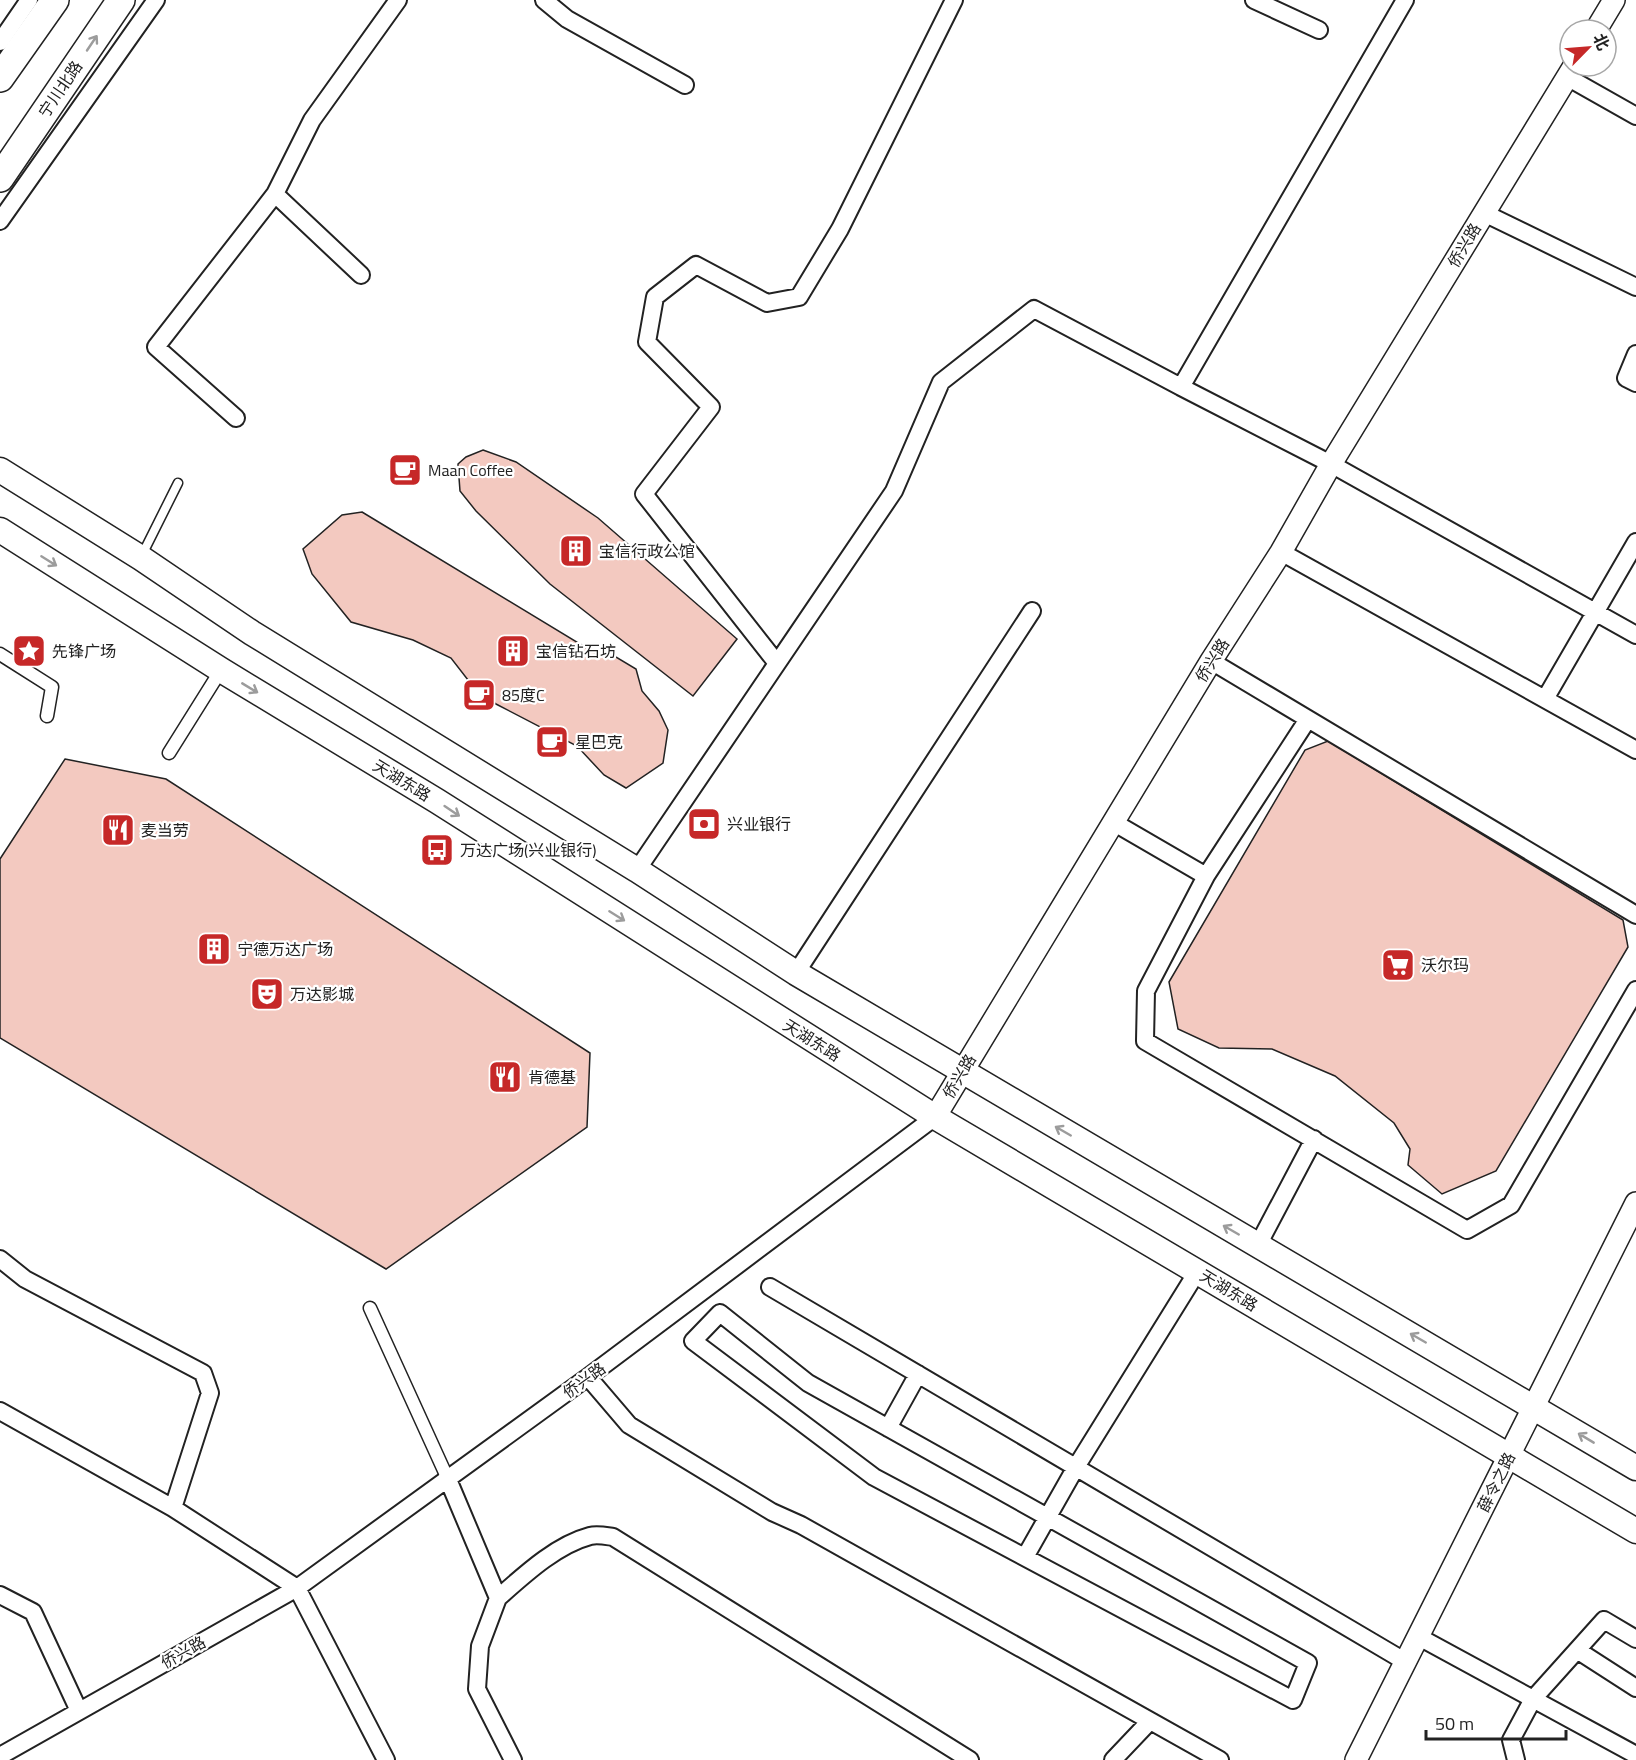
<svg xmlns="http://www.w3.org/2000/svg" width="1636" height="1760" font-family="'Titillium Web','Noto Sans SC',sans-serif">
<rect width="100%" height="100%" fill="#fff"/>
<path fill="#f3c9c0" stroke="#222" stroke-width="1.5" d="M483,450L516,462L598,518L737,639L693,696L550,584L476,511L460,491L458,464L466,457Z
M362,512L598,655L611,654L636,669L642,691L659,711L668,730L663,763L626,788L604,775L577,746L496,704L468,680L451,658L413,640L351,622L312,574L303,549L342,515Z
M1328,741L1623,920L1628,947L1496,1171L1442,1194L1408,1165L1410,1149L1394,1123L1335,1076L1272,1049L1219,1048L1178,1029L1169,982L1305,750Z
M65,759L166,779L590,1053L587,1127L386,1269L0,1038V859Z"/>
<g fill="none" stroke-linecap="round" stroke-linejoin="round">
<defs>
<path id="service" d="M142,555L178,483"/>
<path id="pedestrian" d="M0,654L52,687L47,716
M169,753L221,670
M370,1308L447,1477"/>
<path id="minor" d="M544,0L567,19L685,85
M1254,0L1319,30
M1405,0L1181,387L1331,464L1636,635
M0,42L29,0
M1567,77L1636,116
M1484,213L1636,287
M0,221L156,0
M361,275L275,194L312,120L398,0
M1636,354L1626,378L1636,383
M236,418L156,347L275,194
M1281,552L1636,750
M1211,661L1636,915
M776,662L644,494L711,407L647,342L655,297L696,265L767,303L799,297L840,229L954,0
M1545,699L1636,542
M1113,822L1206,876L1146,991L1145,1041L1467,1230L1511,1205L1636,990
M637,870L894,491L941,382L1034,309L1181,387
M1206,876L1308,719
M796,973L1032,611
M1258,1245L1314,1139
M0,1259L25,1279L203,1373L210,1393L173,1508
M770,1287L1406,1662
M720,1313L808,1383L1308,1663L1293,1700L874,1477L693,1341Z
M588,1377L629,1425L772,1512L801,1525L1220,1760
M0,1411L173,1508L297,1588L386,1760
M888,1428L918,1374
M447,1477L498,1598L480,1646L477,1689L513,1760
M1025,1557L1076,1467L1197,1272
M0,1595L33,1612L79,1711
M498,1598C524,1575 556,1545 590,1536C597,1534 606,1536 613,1537L970,1760
M1419,1637L1636,1755
M1577,1650L1636,1688
M0,1756L297,1588L588,1377L935,1117
M1113,1760L1150,1721
M1516,1760L1511,1740L1533,1699L1604,1620L1636,1639"/>
<path id="tertiary" d="M1596,30L1614,0
M935,1117L1211,661L1281,552L1331,464L1574,66
M1356,1760L1636,1203"/>
<path id="secondary" d="M0,470L141,558L252,633L637,870L796,973L1636,1468
M0,530L221,670L437,801L935,1117L1636,1531"/>
<path id="primary" d="M0,78L55,0
M0,178L121,0"/>
</defs>
<use href="#service" stroke="#222" stroke-width="11"/>
<use href="#pedestrian" stroke="#222" stroke-width="15"/>
<use href="#minor" stroke="#222" stroke-width="20"/>
<use href="#tertiary" stroke="#222" stroke-width="24"/>
<use href="#secondary" stroke="#222" stroke-width="27"/>
<use href="#primary" stroke="#222" stroke-width="30"/>
<use href="#service" stroke="#fff" stroke-width="8"/>
<use href="#pedestrian" stroke="#fff" stroke-width="12"/>
<use href="#minor" stroke="#fff" stroke-width="16"/>
<use href="#tertiary" stroke="#fff" stroke-width="21"/>
<use href="#secondary" stroke="#fff" stroke-width="24"/>
<use href="#primary" stroke="#fff" stroke-width="27"/>
</g>
<defs><path id="oneway-shaft" d="M-6 0H5M1.5-3L5.5 0L1.5 3" fill="none" stroke-width="1.6" stroke-linecap="round" stroke-linejoin="round" transform="scale(1.5)"/></defs>
<g stroke="#9c9c9c">
<use href="#oneway-shaft" transform="translate(92 43) rotate(-56)"/>
<use href="#oneway-shaft" transform="translate(49 561) rotate(32)"/>
<use href="#oneway-shaft" transform="translate(250 688) rotate(31)"/>
<use href="#oneway-shaft" transform="translate(452 811) rotate(34)"/>
<use href="#oneway-shaft" transform="translate(617 916) rotate(32)"/>
<use href="#oneway-shaft" transform="translate(1063 1131) rotate(-150)"/>
<use href="#oneway-shaft" transform="translate(1231 1230) rotate(-150)"/>
<use href="#oneway-shaft" transform="translate(1418 1338) rotate(-150)"/>
<use href="#oneway-shaft" transform="translate(1586 1438) rotate(-149)"/>
</g>
<defs>
<symbol id="cafe-square" viewBox="-11 -11 22 22"><rect x="-9" y="-9" width="18" height="18" rx="4" fill="#c62828" stroke="#fff"/><path d="M-5.5-4.5H6V0H3Q3 3.5 0 3.5H-2.5Q-5.5 3.5-5.5 0ZM3-3.2v2h1.7v-2ZM-6 4.5H4V6H-6Z" fill="#fff"/></symbol>
<symbol id="building-square" viewBox="-11 -11 22 22"><rect x="-9" y="-9" width="18" height="18" rx="4" fill="#c62828" stroke="#fff"/><path d="M-4-6H4V6H1V3H-1V6H-4ZM-2.5-4.3h1.7v1.8h-1.7ZM.8-4.3h1.7v1.8H.8ZM-2.5-1h1.7V.8h-1.7ZM.8-1h1.7V.8H.8Z" fill="#fff"/></symbol>
<symbol id="sight-square" viewBox="-11 -11 22 22"><rect x="-9" y="-9" width="18" height="18" rx="4" fill="#c62828" stroke="#fff"/><path d="M0-6L1.8-2.2L6-1.7L2.9 1.2L3.7 5.4L0 3.3L-3.7 5.4L-2.9 1.2L-6-1.7L-1.8-2.2Z" fill="#fff"/></symbol>
<symbol id="bank-square" viewBox="-11 -11 22 22"><rect x="-9" y="-9" width="18" height="18" rx="4" fill="#c62828" stroke="#fff"/><path d="M-6-4H6V4H-6ZM0-2.3a2.3 2.3 0 1 0 0 4.6a2.3 2.3 0 1 0 0-4.6Z" fill="#fff"/></symbol>
<symbol id="restaurant-square" viewBox="-11 -11 22 22"><rect x="-9" y="-9" width="18" height="18" rx="4" fill="#c62828" stroke="#fff"/><path d="M-5-6h1v4h1v-4h1v4h1v-4h1v5L-1.5 .5V6h-2V.5L-5-1ZM5-6V6H3V1.5H1.5Q1.5-4 5-6Z" fill="#fff"/></symbol>
<symbol id="bus-square" viewBox="-11 -11 22 22"><rect x="-9" y="-9" width="18" height="18" rx="4" fill="#c62828" stroke="#fff"/><path d="M-5-6H5V4H4V6H2V4H-2V6H-4V4H-5ZM-3.5-4V0h7V-4ZM-3.5 1.2v1.5H-2V1.2ZM2 1.2v1.5H3.5V1.2Z" fill="#fff"/></symbol>
<symbol id="supermarket-square" viewBox="-11 -11 22 22"><rect x="-9" y="-9" width="18" height="18" rx="4" fill="#c62828" stroke="#fff"/><path d="M-6-5.5h2.5l.6 2H6L4.5 2H-2.5L-4.4-4H-6ZM-1.5 3.2a1.3 1.3 0 1 0 .1 0ZM3 3.2a1.3 1.3 0 1 0 .1 0Z" fill="#fff"/></symbol>
<symbol id="theatre-square" viewBox="-11 -11 22 22"><rect x="-9" y="-9" width="18" height="18" rx="4" fill="#c62828" stroke="#fff"/><path d="M-5-5.5Q0-4 5-5.5V0Q5 5 0 6Q-5 5-5 0ZM-3.3-2.5H-1v1.5H-3.3ZM1-2.5H3.3v1.5H1ZM-2.8 1Q0 5.5 2.8 1Z" fill="#fff"/></symbol>
</defs>
<g fill-rule="evenodd">
<use href="#cafe-square" x="386" y="451" width="38" height="38"/>
<use href="#building-square" x="557" y="532" width="38" height="38"/>
<use href="#sight-square" x="10" y="632" width="38" height="38"/>
<use href="#building-square" x="494" y="632" width="38" height="38"/>
<use href="#cafe-square" x="460" y="676" width="38" height="38"/>
<use href="#cafe-square" x="533" y="723" width="38" height="38"/>
<use href="#bank-square" x="685" y="805" width="38" height="38"/>
<use href="#restaurant-square" x="99" y="811" width="38" height="38"/>
<use href="#bus-square" x="418" y="831" width="38" height="38"/>
<use href="#building-square" x="195" y="930" width="38" height="38"/>
<use href="#supermarket-square" x="1379" y="946" width="38" height="38"/>
<use href="#theatre-square" x="248" y="975" width="38" height="38"/>
<use href="#restaurant-square" x="486" y="1058" width="38" height="38"/>
</g>
<g text-anchor="middle" stroke-width="4.5" stroke-linejoin="round" paint-order="stroke">
<g font-size="16" fill="#222" stroke="#fff">
<text transform="translate(60 89) rotate(-56)" y="6">宁川北路</text>
<text transform="translate(1464 245) rotate(-59)" y="6">侨兴路</text>
<text transform="translate(1212 660) rotate(-58)" y="6">侨兴路</text>
<text transform="translate(402 780) rotate(31)" y="6">天湖东路</text>
<text transform="translate(812 1040) rotate(32)" y="6">天湖东路</text>
<text transform="translate(959 1076) rotate(-59)" y="6">侨兴路</text>
<text transform="translate(1229 1290) rotate(31)" y="6">天湖东路</text>
<text transform="translate(584 1380) rotate(-36)" y="6">侨兴路</text>
<text transform="translate(1496 1482) rotate(-64)" y="6">薛令之路</text>
<text transform="translate(183 1652) rotate(-29)" y="6">侨兴路</text>
</g>
<g font-size="16" fill="#222" stroke="#fff" text-anchor="start">
<text x="428" y="476">Maan Coffee</text>
<text x="599" y="557">宝信行政公馆</text>
<text x="52" y="657">先锋广场</text>
<text x="536" y="657">宝信钻石坊</text>
<text x="502" y="701">85度C</text>
<text x="575" y="748">星巴克</text>
<text x="727" y="830">兴业银行</text>
<text x="141" y="836">麦当劳</text>
<text x="460" y="856">万达广场(兴业银行)</text>
<text x="237" y="955">宁德万达广场</text>
<text x="1421" y="971">沃尔玛</text>
<text x="290" y="1000">万达影城</text>
<text x="528" y="1083">肯德基</text>
</g>
</g>
<g transform="translate(1588 48) rotate(65)"><circle r="28" fill="#ffffff" stroke="#a7a7a7" stroke-width="1.5"/>
<path d="M0-4.5L10 22L0 15L-10 22Z" fill="#c62828"/>
<text y="-9" font-size="16" font-weight="bold" text-anchor="middle" fill="#222222">北</text>
</g>
<path d="M1426 1730v9h140v-9" fill="none" stroke="#222222" stroke-width="3"/>
<text x="1435" y="1730" font-size="18" fill="#222222" stroke="#ffffff" stroke-width="4.5" paint-order="stroke">50 m</text>
</svg>
